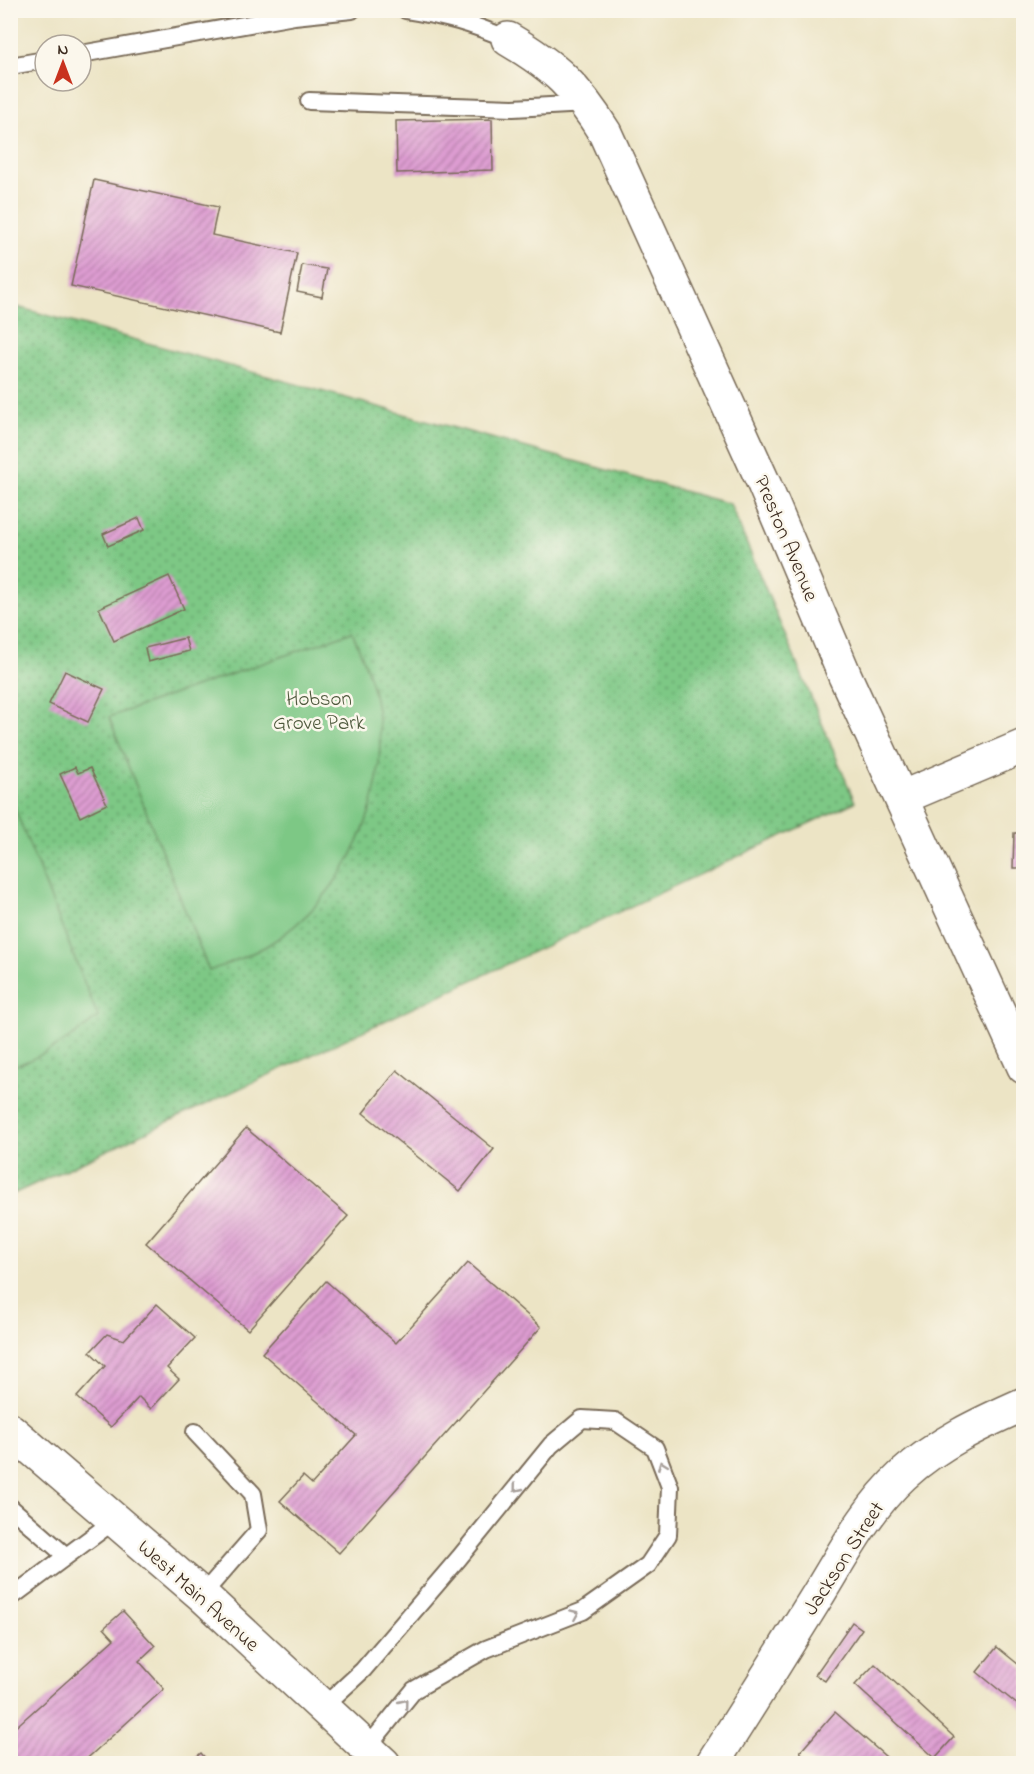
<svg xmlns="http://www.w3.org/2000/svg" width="1034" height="1774" font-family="'Indie Flower',sans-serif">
<defs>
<pattern id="park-dots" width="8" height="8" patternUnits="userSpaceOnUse" patternTransform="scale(1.5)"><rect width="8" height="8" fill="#7dc885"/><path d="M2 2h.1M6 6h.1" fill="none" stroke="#68a36c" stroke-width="1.8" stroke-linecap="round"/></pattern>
<pattern id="building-hatch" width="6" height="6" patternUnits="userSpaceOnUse" patternTransform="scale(1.5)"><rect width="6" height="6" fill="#dd9cd1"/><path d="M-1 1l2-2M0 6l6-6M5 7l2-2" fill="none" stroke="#b47fa9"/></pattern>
</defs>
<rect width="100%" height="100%" fill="#fbf7ec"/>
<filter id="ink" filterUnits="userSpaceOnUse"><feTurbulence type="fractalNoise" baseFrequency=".0167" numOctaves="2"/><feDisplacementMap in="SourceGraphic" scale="12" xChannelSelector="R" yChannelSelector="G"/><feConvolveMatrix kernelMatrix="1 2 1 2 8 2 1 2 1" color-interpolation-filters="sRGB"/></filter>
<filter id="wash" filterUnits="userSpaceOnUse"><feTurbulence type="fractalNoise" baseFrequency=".008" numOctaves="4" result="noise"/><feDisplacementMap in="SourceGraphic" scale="24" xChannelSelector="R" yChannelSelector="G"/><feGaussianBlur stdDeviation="1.35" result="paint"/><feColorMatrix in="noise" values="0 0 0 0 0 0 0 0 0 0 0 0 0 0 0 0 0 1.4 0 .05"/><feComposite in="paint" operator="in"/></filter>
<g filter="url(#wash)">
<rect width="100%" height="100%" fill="#ece4c5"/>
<path fill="url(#park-dots)" stroke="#5c7952" stroke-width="1.5" d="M10,305L730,504L855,802L11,1195Z"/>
<path fill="#7dc885" stroke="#5c7952" stroke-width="1.5" d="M352,632C363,657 373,682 377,710C392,800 346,897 268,945C249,956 229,963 209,971L109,717Z
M11,799L98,1017C72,1038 43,1057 11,1067Z"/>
<g id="blocks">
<path fill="url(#building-hatch)" d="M492,119L493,170L397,173L396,121Z
M94,180L218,207L212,235L297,253L280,332L71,286Z
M302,265L327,269L322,297L297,292Z
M139,518L144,530L108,546L103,534Z
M169,576L184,609L114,641L99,608Z
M185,638L189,651L148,662L145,648Z
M65,671L104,689L88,722L49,704Z
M75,767L78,773L90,768L107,804L80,817L60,774Z
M1014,833H1024V868H1013Z
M397,1070L494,1149L460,1191L363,1113Z
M246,1128L348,1216L248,1330L146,1243Z
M468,1263L541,1327L339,1553L280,1501L303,1476L312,1484L356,1435L262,1353L326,1281L396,1343Z
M157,1304L195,1338L167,1368L179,1379L151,1409L139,1397L111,1427L77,1397L105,1366L90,1352L107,1334L124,1340Z
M123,1611L155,1646L139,1661L164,1689L81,1764H10V1732L114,1639L104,1628Z
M852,1622L862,1629L825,1681L815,1675Z
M997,1647L1024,1669V1710L977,1672Z
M875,1664L954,1737L935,1758L855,1685Z
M835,1712L894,1764H814L800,1752Z
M201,1753L210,1764H188Z"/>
</g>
</g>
<g filter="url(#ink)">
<use href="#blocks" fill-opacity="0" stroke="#796b58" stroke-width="1.5"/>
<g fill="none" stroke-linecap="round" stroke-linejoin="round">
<defs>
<path id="service" d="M406,10C445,16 473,24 508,39
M81,54L294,16L352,10
M10,66L45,60
M309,101L513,108L587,104
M195,1432L253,1494L259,1530L202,1595
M10,1507L66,1556
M10,1598L115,1520
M323,1707L363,1670L459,1558L551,1445L582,1419L615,1421L655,1448L670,1487L668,1535L648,1565L583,1611L486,1649L414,1690L367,1748"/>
<path id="minor" d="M508,39C555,67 576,86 605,133L764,484L845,676L1024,1067
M901,798L1024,746
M10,1430L202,1595L384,1764
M712,1764C747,1709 782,1653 816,1598C842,1556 866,1509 903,1475C938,1443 981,1423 1024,1404"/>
</defs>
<use href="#service" stroke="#796b58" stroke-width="20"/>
<use href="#minor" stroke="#796b58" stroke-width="36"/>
<use href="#service" stroke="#fff" stroke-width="16"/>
<use href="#minor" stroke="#fff" stroke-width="33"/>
</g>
<defs><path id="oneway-chevron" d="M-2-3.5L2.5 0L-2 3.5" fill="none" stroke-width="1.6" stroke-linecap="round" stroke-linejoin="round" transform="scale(1.5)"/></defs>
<g stroke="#a79f9a">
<use href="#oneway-chevron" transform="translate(662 1465) rotate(-111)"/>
<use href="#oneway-chevron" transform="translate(517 1488) rotate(129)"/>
<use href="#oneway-chevron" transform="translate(575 1614) rotate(-23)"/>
<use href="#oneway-chevron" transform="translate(404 1703) rotate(-51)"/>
</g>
</g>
<g text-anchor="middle" stroke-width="5" stroke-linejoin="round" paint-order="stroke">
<g font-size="21" fill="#3b2a1e" stroke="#fbf7ec">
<text transform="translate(787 538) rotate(67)" y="7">Preston Avenue</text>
<text transform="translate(843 1558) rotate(-57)" y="7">Jackson Street</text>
<text transform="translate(199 1595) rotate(42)" y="7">West Main Avenue</text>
</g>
<g font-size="21" fill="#4f593d" stroke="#fbf7ec">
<text x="319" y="705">Hobson<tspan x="319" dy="24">Grove Park</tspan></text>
</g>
</g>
<rect width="1034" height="1774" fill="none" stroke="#fbf7ec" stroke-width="36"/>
<g transform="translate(63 63)"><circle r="28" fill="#fbf7ec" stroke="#aea59a" stroke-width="1.5"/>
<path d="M0-4.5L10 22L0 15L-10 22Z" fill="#c8321e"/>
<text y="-9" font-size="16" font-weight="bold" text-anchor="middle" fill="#3b2a1e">N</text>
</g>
</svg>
